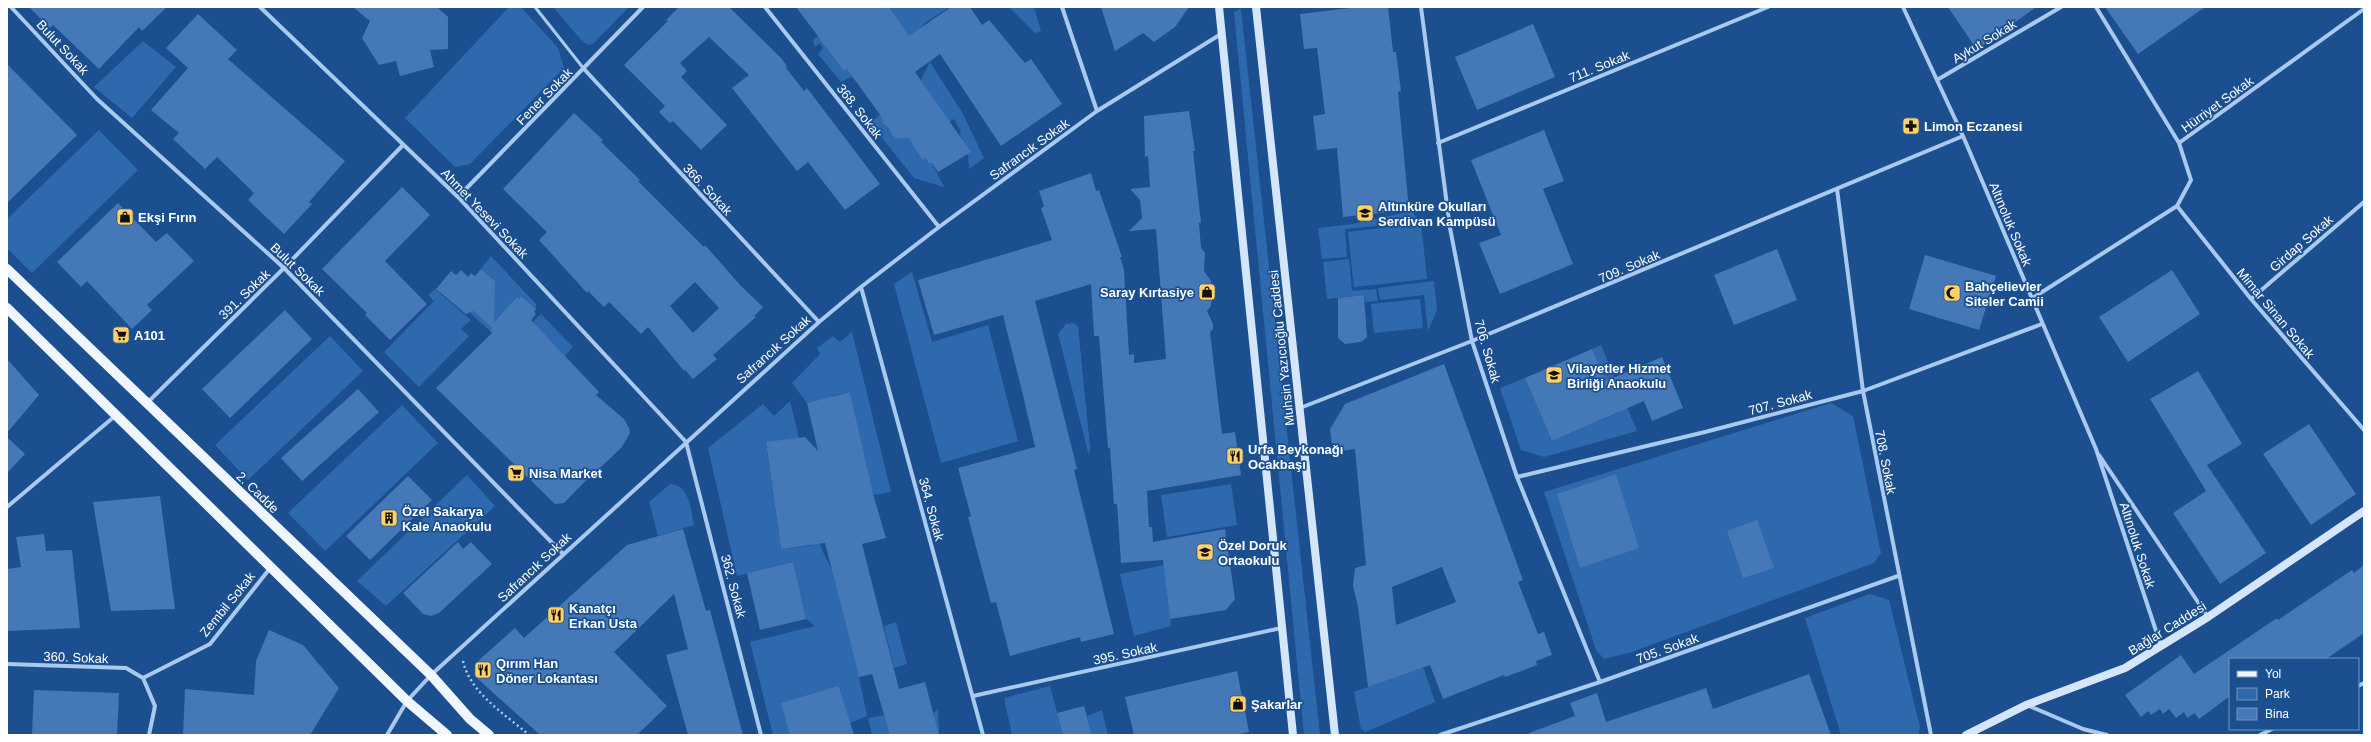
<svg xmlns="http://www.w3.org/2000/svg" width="2371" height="742" font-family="Arial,sans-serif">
<rect width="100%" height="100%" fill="#1b4f8f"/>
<path fill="#2e69ad" d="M509,7H521L558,48L564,68L470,164L455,167L405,118Z
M553,7H629L594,43L589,45L583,42Z
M856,7H949L925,23L913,37L854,79L851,77L841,82L818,54L823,48L820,43L815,47L813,40Z
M1009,7H1034L1041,31L1035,33Z
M1241,9L1320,735H1304L1234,12Z
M143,41L176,67L132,118L94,87Z
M930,62L963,114L984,158L969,169L968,154L961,142L963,140L959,133L961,132L954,119L913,144L922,160L926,158L929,164L932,163L944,187L914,178L870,123L921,80Z
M99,130L138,170L32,273L7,248V219Z
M1412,211L1419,222L1345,229L1347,257L1322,259L1318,228L1353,224Z
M1421,223L1427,279L1354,287L1348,232Z
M491,256L536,304V309L521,296L519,299L517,297L490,326L492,328L490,331L470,313L495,287V281L481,269Z
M1349,259L1352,291L1376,289L1378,301L1365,302L1364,295L1327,299L1323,262Z
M912,272L932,342L988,325L1018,441L941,463L894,284Z
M1434,281L1437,310L1428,331L1424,295L1380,300L1378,288Z
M435,289L471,320L461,329L469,336L419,387L384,352L434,301L428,295Z
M1420,299L1423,328L1374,333L1371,304Z
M541,314L573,347L559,362L556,359L562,353L539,329L486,366Z
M1074,323L1078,327L1090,447L1089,456L1058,334L1066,324Z
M852,332L891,492L868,496L869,478L850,392L832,396L833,402L825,399L807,403L792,383L820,354L817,348L833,336L840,342Z
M330,336L363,371L248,480L215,445Z
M1601,345L1637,431L1544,457L1521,450L1500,388L1525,378L1552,441L1619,412L1592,349Z
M790,401L799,438L766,443L781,549L814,545L810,513L811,512L822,550L832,570L859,677L867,716L850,723L839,686L790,735H773L750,642L815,626L806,619L792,562L737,576L708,448L763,404L774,416Z
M1831,403L1853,416L1881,553L1874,563L1632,652L1604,659L1596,650L1544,492Z
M402,405L438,443L325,551L288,513Z
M467,475L495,506L386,606L357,581Z
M670,484C690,485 691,510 694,525L658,536L649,502Z
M1231,484L1237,525L1167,537L1161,495Z
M1164,565L1171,626L1134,636L1120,574Z
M1870,594L1889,600L1920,727L1918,735H1841L1805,618Z
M896,622L907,664L894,668L884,626Z
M1423,667L1435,702L1366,732L1361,729L1354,692Z
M1050,686L1063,735H1012L1004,698Z
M938,709L939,733L931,735H872L868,718L884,715L889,729L934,716V712Z
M1102,710L1108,735H1092L1087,716Z"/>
<path fill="#4478b7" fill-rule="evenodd" d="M29,7H167L142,31L139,27L99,69L53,25L50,28Z
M353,7H437L448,17V49L430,50L434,67L400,76L396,61L379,65L362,38L370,21Z
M679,7H729L781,58L787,66L786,68L804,91L807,88L880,184L845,210L808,162L797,171L732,88L749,75L709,37L680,63L687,71L681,77L727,125L701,150L673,121L670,123L659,112L665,106L624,65L668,21L666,20Z
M796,7H889L909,36L951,7H970L982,25L989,20L1025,63L1031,59L1062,104L1001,146L940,54L915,72L971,152L938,172L932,163L929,164L926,158L922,160L909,138H896L892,135L889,128L883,123L881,116L847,69L844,71Z
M1101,7H1189L1175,27L1154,42L1143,33L1115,51Z
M1359,7H1388L1393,52H1396L1401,91L1398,92L1409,210L1343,217L1337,148L1317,150L1313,116L1325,114L1317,48L1304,49L1300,14Z
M1948,7H2036L1977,50Z
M2105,7H2205L2138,54Z
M198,14L237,50L228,59L345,161L309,202L312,204L284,234L248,200L254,193L217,157L205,169L173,139L179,133L151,110L188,68L166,48Z
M1533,24L1555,77L1477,110L1455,57Z
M7,64L77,135L7,203Z
M1189,111L1195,151H1193L1201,223H1199L1201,248L1205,253L1204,271L1211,281L1212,290L1211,306L1207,311L1213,324V329L1210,332L1222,434L1235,432L1241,475L1147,491L1149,527H1152L1153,542L1225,529L1235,599L1226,610L1170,619L1163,560L1121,563L1117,504H1114L1110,448H1108L1099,336H1094L1091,284L1035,301L1077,469L1074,470L1114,634L1081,642L1080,637L1010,656L996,602L991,603L968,517L971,516L958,468L1035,447L1022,391L1003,315L934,335L918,280L1052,240L1041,208L1044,206L1039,191L1091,173L1096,191L1099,190L1122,257H1120L1124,270L1129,355L1134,354V363L1166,359L1156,229L1129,231L1142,218L1140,200L1130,189L1150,187L1148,156L1145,157L1144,116Z
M574,113L603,140L601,142L640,180L638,181L704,247L705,245L741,286L763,307L754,316L756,317L713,355L717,359L693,379L685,370L684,371L648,327L641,334L609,302L604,307L588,291L587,293L539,240L547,232L503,189ZM695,282L719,308L693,333L670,306Z
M1544,130L1564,181L1543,189L1573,264L1500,294L1479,243L1501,235L1471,160Z
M402,187L430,215L385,261L427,304L390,340L365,315L367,313L322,269Z
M118,203L156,242L167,233L194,261L147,305L152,310L132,329L87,281L81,287L57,262Z
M1777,249L1797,300L1734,325L1714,275Z
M1925,255L1996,276L1979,330L1909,309Z
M481,269L495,281L494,322L517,297L519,299L521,296L536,309L534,312L536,314L531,320L599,392L596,395L624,419L629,428L630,433L622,447L598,470L597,469L564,503L555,504L436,388L492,333L490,331L492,328L474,311L466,314L436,289L451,271L456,275L461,270L468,277L471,273L475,276Z
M2172,270L2200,314L2128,362L2099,317Z
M1364,295L1367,337L1361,342L1345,344L1338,338V298Z
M285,310L312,339L230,418L202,389Z
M1592,349L1606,381L1662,357L1683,408L1652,421L1644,401L1552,441L1525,378Z
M7,359L39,395L7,433Z
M1444,364L1523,580L1518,582L1538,634L1544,632L1552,655L1536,661L1537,665L1505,677L1504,675L1443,699L1430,665L1368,687L1358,607L1353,586L1355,568L1366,565L1355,449L1333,452L1330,429L1345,404ZM1442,567L1456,602L1396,625L1392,587Z
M2198,371L2242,444L2207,465L2266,553L2220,584L2173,513L2206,491L2150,399Z
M358,389L379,412L302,481L281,458Z
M850,392L873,494L886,538L862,544L899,689L925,682L939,735H890L872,674L859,677L825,543L781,549L766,442L805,437L818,451L807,403Z
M2309,424L2356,494L2311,525L2263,454Z
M7,437L25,454L7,473Z
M1616,474L1639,548L1580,568L1557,494Z
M408,476L432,500L370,560L346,536Z
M160,496L175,609L111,611L93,502Z
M1757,520L1774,568L1743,578L1727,531Z
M683,529L706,611L710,610L743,735H688L666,655L688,649L674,594L614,652L667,706L637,735H540L478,679L479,660L515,628L524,638L627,545Z
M44,534L46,551L72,550L80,628L7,631V569L21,567L16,537Z
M458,542L463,549L471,542L492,564L439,613L431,616L423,614L403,593Z
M793,562L806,619L760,630L747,573Z
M2364,565V633L2326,659H2230V696L2199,719L2195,713L2187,718L2184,712L2176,718L2169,709L2163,714L2160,709L2151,715L2148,711L2141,717L2125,695L2181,655L2194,674L2277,618L2278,620L2352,570L2354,573Z
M269,630L303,645L339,688L310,735H183L185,689L254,695L256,661Z
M1237,671L1249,732L1236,735H1134L1125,697Z
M1809,674L1831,735H1529V733L1575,716L1570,703L1597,693L1606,722L1706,688L1713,709Z
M839,686L854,735H790L781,703Z
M34,690L119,693L117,735H32Z
M1084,706L1092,735H1063L1057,713Z"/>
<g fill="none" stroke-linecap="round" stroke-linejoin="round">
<path stroke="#a9c9ee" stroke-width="2.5" stroke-dasharray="2 3" stroke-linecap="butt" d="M463,661C470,693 505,714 529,735"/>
<path stroke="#a9c9ee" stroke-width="3" d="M535,7L584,69"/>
<path stroke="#a9c9ee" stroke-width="4" d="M11,7L97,99L284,268L563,554
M260,7L458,197L686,442L761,735
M765,7L939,227
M1062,7L1097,111
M1421,7L1450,228L1472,341L1517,477L1600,682
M1903,7L1963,136L2096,449L2161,646
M2096,7L2179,143
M584,69L819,322
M1937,80L2061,7
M1438,143L1768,7
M1837,189L1863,391L1931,735
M458,197L643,7
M2177,206L2251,299L2364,430
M861,287L983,735
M2031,299L2177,206L2191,180L2179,143L2364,9
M2251,299L2364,202
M147,403L284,268L403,145
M1300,408L1472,341L1963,136
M2099,455L2208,617
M1517,477L1705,432L1863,391L2042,324
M7,507L115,416
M7,664L126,668L143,678
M2358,686L2364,683
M973,696L1281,628
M2027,705L2083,729L2107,735
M149,735L155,706L143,678L210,644L271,567
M387,735L407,701L431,675L819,322L861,287L939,227L1097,111L1221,34
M1440,735L1600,682L1898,576
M2260,735L2272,729"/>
<path stroke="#d6e6fa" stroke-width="8" d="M1219,7L1293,735
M1256,7L1335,735
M1966,735L2026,705L2125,668L2208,617L2364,511"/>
<path stroke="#f0f6ff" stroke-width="10" d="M7,269L431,675L470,719L489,735
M7,308L407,701L447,735"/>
</g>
<defs>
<symbol id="pharmacy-square" viewBox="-11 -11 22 22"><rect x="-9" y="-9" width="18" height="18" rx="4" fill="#ffd166" stroke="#1b4f8f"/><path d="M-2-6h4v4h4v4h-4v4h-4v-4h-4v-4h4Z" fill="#111"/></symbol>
<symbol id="school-square" viewBox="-11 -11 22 22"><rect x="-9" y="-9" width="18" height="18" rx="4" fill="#ffd166" stroke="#1b4f8f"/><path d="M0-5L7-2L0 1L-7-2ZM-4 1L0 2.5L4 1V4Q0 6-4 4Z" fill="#111"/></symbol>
<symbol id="shop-square" viewBox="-11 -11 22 22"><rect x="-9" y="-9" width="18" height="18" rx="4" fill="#ffd166" stroke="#1b4f8f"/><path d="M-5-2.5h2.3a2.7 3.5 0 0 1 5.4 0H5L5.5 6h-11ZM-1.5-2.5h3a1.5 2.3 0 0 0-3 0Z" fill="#111"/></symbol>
<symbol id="mosque-square" viewBox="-11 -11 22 22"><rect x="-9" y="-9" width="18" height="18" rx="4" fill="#ffd166" stroke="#1b4f8f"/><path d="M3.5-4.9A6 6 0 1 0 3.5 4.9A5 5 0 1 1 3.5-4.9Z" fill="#111"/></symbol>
<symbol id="supermarket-square" viewBox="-11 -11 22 22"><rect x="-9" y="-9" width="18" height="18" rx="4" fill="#ffd166" stroke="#1b4f8f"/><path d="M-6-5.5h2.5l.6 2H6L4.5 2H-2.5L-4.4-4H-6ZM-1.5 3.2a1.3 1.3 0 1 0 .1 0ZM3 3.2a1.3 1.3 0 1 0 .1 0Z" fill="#111"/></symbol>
<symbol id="restaurant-square" viewBox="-11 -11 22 22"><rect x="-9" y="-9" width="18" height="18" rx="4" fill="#ffd166" stroke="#1b4f8f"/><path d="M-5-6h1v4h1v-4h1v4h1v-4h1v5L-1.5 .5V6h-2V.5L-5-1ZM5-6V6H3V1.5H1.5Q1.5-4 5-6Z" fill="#111"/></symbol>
<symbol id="building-square" viewBox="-11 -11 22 22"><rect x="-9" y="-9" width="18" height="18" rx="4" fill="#ffd166" stroke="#1b4f8f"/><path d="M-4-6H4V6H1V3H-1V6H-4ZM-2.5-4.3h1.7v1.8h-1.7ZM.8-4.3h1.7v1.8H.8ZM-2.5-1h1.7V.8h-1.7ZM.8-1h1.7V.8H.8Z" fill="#111"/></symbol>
</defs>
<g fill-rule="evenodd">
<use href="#pharmacy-square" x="1901" y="116" width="20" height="20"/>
<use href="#school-square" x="1355" y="203" width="20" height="20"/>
<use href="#shop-square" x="115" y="207" width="20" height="20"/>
<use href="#shop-square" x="1197" y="282" width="20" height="20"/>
<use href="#mosque-square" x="1942" y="283" width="20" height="20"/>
<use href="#supermarket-square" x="111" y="325" width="20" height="20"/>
<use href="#school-square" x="1544" y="365" width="20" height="20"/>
<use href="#restaurant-square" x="1225" y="446" width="20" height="20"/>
<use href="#supermarket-square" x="506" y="463" width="20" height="20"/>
<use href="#building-square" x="379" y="508" width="20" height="20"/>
<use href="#school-square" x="1195" y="542" width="20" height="20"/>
<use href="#restaurant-square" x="546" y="605" width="20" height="20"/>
<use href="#restaurant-square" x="473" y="660" width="20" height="20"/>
<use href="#shop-square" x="1228" y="694" width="20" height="20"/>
</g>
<g text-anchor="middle" stroke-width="3.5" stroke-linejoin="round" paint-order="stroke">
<g font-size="13" fill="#fff" stroke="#1b4f8f">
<text transform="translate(1984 41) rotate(-31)" y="5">Aykut Sokak</text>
<text transform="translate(63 47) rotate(47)" y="5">Bulut Sokak</text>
<text transform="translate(1599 66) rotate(-22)" y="5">711. Sokak</text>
<text transform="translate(544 96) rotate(-46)" y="5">Fener Sokak</text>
<text transform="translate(2217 104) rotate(-36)" y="5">Hürriyet Sokak</text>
<text transform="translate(860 111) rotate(52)" y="5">368. Sokak</text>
<text transform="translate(1029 149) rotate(-36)" y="5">Safrancık Sokak</text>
<text transform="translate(708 189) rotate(47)" y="5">366. Sokak</text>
<text transform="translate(485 213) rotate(46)" y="5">Ahmet Yesevi Sokak</text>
<text transform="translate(2011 224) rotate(67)" y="5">Altınoluk Sokak</text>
<text transform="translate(2301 243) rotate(-41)" y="5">Girdap Sokak</text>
<text transform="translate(1629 266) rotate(-23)" y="5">709. Sokak</text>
<text transform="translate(298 269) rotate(44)" y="5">Bulut Sokak</text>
<text transform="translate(244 294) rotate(-44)" y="5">391. Sokak</text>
<text transform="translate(2276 313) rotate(50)" y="5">Mimar Sinan Sokak</text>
<text transform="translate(1281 348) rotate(-96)" y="5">Muhsin Yazıcıoğlu Caddesi</text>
<text transform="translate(773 349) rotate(-42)" y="5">Safrancık Sokak</text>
<text transform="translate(1488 351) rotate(74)" y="5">706. Sokak</text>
<text transform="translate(1780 402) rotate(-15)" y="5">707. Sokak</text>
<text transform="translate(1886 462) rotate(79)" y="5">708. Sokak</text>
<text transform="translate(258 492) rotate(44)" y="5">2. Cadde</text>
<text transform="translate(932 509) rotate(75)" y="5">364. Sokak</text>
<text transform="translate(2138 545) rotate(72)" y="5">Altınoluk Sokak</text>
<text transform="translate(534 567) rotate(-43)" y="5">Safrancık Sokak</text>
<text transform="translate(734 586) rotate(75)" y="5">362. Sokak</text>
<text transform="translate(227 604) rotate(-51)" y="5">Zembil Sokak</text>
<text transform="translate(2167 628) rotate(-32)" y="5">Bağlar Caddesi</text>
<text transform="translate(1667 648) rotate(-20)" y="5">705. Sokak</text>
<text transform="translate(1125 653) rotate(-12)" y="5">395. Sokak</text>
<text transform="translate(76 657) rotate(2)" y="5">360. Sokak</text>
</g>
<g font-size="13" font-weight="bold" fill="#fff" stroke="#1b4f8f" text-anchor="start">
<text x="1924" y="131">Limon Eczanesi</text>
<text x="1378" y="211">Altınküre Okulları<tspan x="1378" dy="15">Serdivan Kampüsü</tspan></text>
<text x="138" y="222">Ekşi Fırın</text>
<text x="1965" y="291">Bahçelievler<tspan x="1965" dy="15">Siteler Camii</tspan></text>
<text x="1194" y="297" text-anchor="end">Saray Kırtasiye</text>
<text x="134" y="340">A101</text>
<text x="1567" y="373">Vilayetler Hizmet<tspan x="1567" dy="15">Birliği Anaokulu</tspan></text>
<text x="1248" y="454">Urfa Beykonağı<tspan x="1248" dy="15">Ocakbaşı</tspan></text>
<text x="529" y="478">Nisa Market</text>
<text x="402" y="516">Özel Sakarya<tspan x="402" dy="15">Kale Anaokulu</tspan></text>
<text x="1218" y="550">Özel Doruk<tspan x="1218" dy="15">Ortaokulu</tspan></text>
<text x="569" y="613">Kanatçı<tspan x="569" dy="15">Erkan Usta</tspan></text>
<text x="496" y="668">Qırım Han<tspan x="496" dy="15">Döner Lokantası</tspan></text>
<text x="1251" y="709">Şakarlar</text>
</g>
</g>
<rect width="2371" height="742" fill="none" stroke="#ffffff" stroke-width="16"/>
<rect x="2229" y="658" width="130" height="72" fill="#1b4f8f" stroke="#7695bc"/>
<rect x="2237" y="671" width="20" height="6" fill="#f0f6ff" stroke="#7695bc"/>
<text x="2265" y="678" font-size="12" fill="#ffffff">Yol</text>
<rect x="2237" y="688" width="20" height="12" fill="#2e69ad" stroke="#7695bc"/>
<text x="2265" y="698" font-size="12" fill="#ffffff">Park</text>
<rect x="2237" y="708" width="20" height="12" fill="#4478b7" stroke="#7695bc"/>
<text x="2265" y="718" font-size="12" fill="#ffffff">Bina</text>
</svg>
